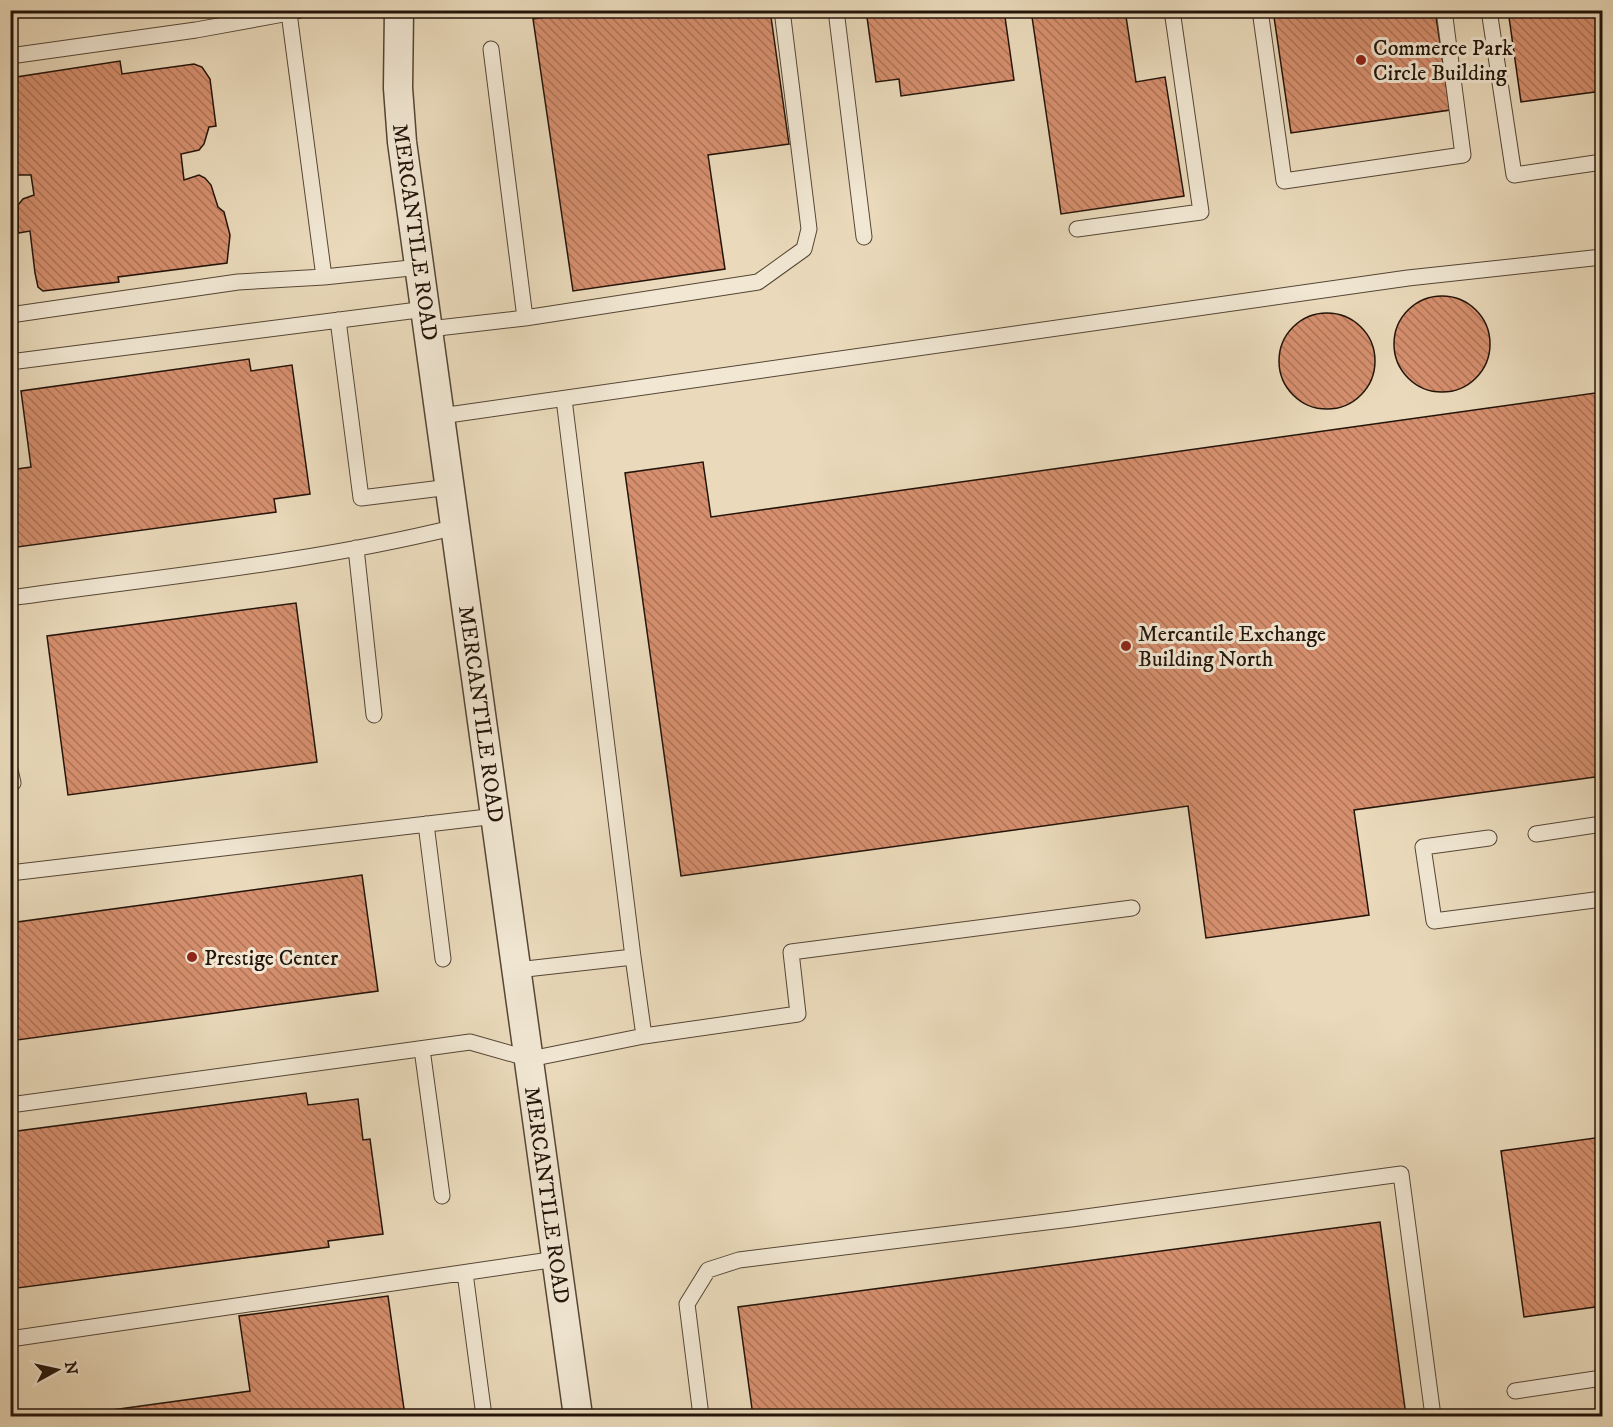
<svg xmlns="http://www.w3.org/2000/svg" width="1613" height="1427" font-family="'IM FELL DW Pica',serif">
<defs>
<pattern id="building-back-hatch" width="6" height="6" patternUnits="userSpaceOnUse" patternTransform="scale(1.5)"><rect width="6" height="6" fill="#d68f6e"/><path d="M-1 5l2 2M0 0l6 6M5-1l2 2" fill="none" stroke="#ad7459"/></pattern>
</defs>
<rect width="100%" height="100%" fill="#eadabb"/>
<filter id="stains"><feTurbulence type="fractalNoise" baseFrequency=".00333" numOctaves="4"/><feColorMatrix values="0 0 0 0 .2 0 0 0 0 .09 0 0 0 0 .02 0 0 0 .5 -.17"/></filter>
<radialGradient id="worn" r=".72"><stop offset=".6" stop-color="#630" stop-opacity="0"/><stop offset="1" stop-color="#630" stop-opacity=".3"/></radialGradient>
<path fill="url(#building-back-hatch)" stroke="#23140a" stroke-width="1.5" d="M591,10H770L789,144L708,155L725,269L573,291L533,19Z
M866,10H1004L1014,80L901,96L899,79L876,82Z
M1031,10H1125L1136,82L1165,77L1184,196L1061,214Z
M1273,10H1435L1450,110L1291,133Z
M1508,10H1602V91L1521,102Z
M120,61L122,74L194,64L202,67L210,79L216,126L209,127L204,144L199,150L181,154L184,180L199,175L205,178L211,185L218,207L224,212L230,235L227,263L118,277L119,282L43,291L38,287L35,273L30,231L18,233V205L23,199L34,195L31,175H17L10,169V78Z
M1394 344a48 48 0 1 1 96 0a48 48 0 1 1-96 0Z
M1279 361a48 48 0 1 1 96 0a48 48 0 1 1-96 0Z
M249,359L251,371L292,365L310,494L274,499L276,512L10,548V470L31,467L21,391Z
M1602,392V776L1354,810L1369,915L1206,938L1188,806L681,876L625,473L703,462L711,517Z
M296,603L317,762L68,795L47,636Z
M362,875L378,991L10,1041V923Z
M306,1093L308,1105L358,1099L363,1140L370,1139L383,1234L328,1241L329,1247L10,1289V1132Z
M1602,1137V1306L1524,1317L1501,1151Z
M1380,1222L1406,1416H753L738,1307Z
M388,1296L405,1416H68L250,1391L239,1316Z"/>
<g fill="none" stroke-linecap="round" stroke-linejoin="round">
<defs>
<path id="lane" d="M300,10L289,13L324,277L420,267
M836,10L864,237
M1260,10L1284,181L1463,155L1444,10
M1489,10L1514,175L1602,162
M491,49L525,318L758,282L804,249L809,229L782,10
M10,56L196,30L289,13
M1077,229L1201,212L1172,10
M10,315L238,282L324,277
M338,320L361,498L450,487
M429,329L525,318
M10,362L426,309
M441,416L1408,278L1602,257
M356,548L374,715
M10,598C159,577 310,563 456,527
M10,770L13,783
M426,824L443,959
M1536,834L1602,824
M1489,838L1423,847L1434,921L1602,899
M10,873L496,816
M517,970L633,957L564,399
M644,1036L798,1014L791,952L1132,908
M422,1049L442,1196
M10,1105L470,1042L530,1059L644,1036L633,957
M465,1273L484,1416
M10,1339L557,1259
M1515,1391L1602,1378
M701,1416L687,1304L708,1270L739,1260L1071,1219L1401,1174L1433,1416"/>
<path id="street" d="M399,10L398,88L402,142L578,1416"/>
</defs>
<use href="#lane" stroke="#554636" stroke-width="17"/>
<use href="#street" stroke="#554636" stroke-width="31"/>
<use href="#lane" stroke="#f1e7d3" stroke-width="15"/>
<use href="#street" stroke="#f1e7d3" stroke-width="28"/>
</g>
<g fill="#8f2418" stroke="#f1e7d3" stroke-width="2">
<circle cx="1361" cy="60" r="6"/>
<circle cx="1126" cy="646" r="6"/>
<circle cx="192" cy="957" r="6"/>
</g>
<g text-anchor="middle" stroke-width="6" stroke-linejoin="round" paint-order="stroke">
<g font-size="22" fill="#23140a" stroke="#f1e7d3" text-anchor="start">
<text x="1373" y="55">Commerce Park<tspan x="1373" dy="25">Circle Building</tspan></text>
<text x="1138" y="641">Mercantile Exchange<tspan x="1138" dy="25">Building North</tspan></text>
<text x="204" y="965">Prestige Center</text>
</g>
<g font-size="22" fill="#23140a" stroke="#f1e7d3">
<text transform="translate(416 232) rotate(82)" y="8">MERCANTILE ROAD</text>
<text transform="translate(482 714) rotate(82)" y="8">MERCANTILE ROAD</text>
<text transform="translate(548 1195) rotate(82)" y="8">MERCANTILE ROAD</text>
</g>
</g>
<rect width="1613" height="1427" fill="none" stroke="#eadabb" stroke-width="36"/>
<rect x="12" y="12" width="1589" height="1403" fill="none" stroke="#23140a" stroke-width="3"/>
<rect x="18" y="18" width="1577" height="1391" fill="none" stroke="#23140a" stroke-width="1.5"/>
<g transform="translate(57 1370) rotate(82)" stroke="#f1e7d3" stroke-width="4.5" paint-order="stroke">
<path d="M0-4.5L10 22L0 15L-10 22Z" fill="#23140a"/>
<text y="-9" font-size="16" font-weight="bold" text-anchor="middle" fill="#23140a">N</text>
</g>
<rect width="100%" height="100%" filter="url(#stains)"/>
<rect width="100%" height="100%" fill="url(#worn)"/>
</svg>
